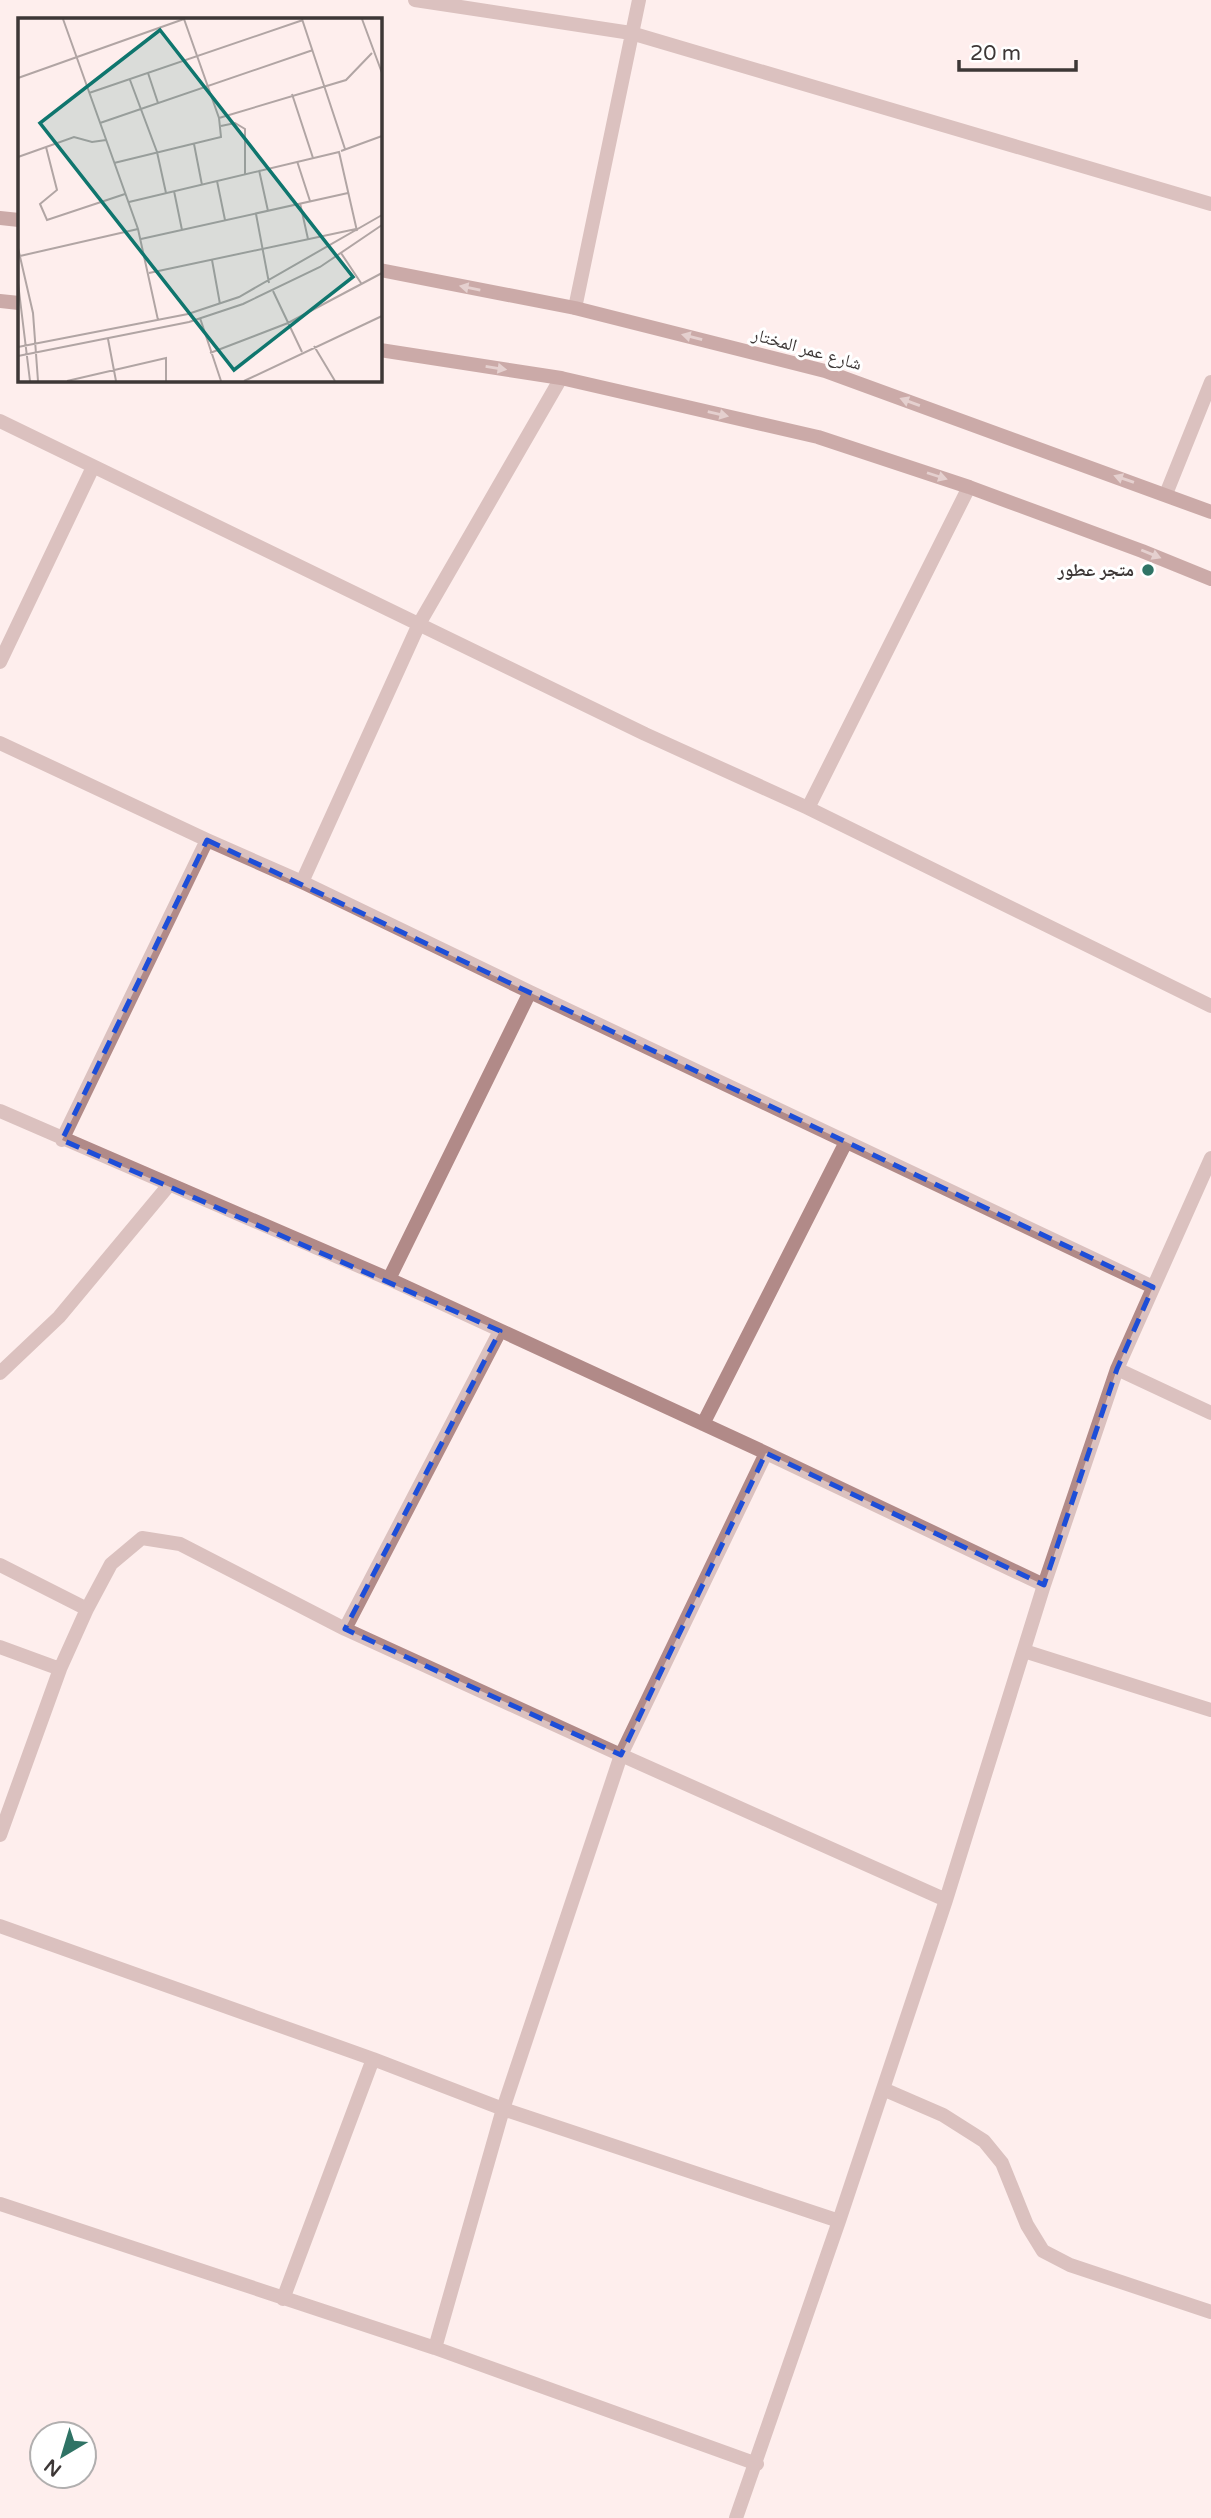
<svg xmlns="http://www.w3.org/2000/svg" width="1211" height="2518" font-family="'Varela Round','Noto Naskh Arabic',sans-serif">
<rect width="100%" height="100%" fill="#feeeed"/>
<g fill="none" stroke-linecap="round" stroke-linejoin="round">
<path stroke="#b18a88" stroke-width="14" d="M415,0L631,33L1211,204
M575,308L639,0
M0,421L645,734L808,808L1211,1006
M1166,494L1211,382
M0,662L93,467
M0,743L207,840L302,882L530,992L1153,1287
M808,808L969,487
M302,882L419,624L561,378
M0,1111L389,1279L766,1453L1044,1585
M62,1140L207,840
M389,1279L530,992
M1117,1369L1211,1413
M0,1373L59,1317L169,1185
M703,1424L846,1142
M0,1565L87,1609
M345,1629L500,1331
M0,1647L60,1669
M1024,1651L1211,1710
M0,1835L60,1669L87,1609L111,1564L142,1538L180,1544L345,1629L621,1755L946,1900
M0,1926L373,2059L503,2109L839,2221
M883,2089L943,2115L984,2141L1002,2163L1027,2225L1043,2251L1070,2265L1211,2312
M0,2204L435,2348L757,2464
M283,2299L373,2059
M435,2348L503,2109L621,1755L766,1453
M736,2518L839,2221L946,1900L1044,1585L1117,1369L1211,1158"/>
<path stroke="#8f5856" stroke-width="14" d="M0,218L19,220
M380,270L575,308L825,371L1211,512
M0,301L19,303
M380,350L561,378L818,437L969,487L1142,551L1211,579"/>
</g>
<defs><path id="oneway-solid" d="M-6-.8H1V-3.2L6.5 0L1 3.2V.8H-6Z" transform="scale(1.75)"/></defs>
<g fill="#c7acaa">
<use href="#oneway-solid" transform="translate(470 288) rotate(-169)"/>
<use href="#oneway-solid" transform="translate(692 337) rotate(-166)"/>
<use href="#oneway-solid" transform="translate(496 368) rotate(9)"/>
<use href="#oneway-solid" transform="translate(910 402) rotate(-160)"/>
<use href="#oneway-solid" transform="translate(718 414) rotate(13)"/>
<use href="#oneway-solid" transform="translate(937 476) rotate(18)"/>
<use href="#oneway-solid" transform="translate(1124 479) rotate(-161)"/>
<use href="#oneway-solid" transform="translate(1151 554) rotate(22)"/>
</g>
<path d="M0 0H1211V2518H0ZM207,840L1153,1287L1117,1369L1044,1585L766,1453L621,1755L345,1629L500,1331L62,1140Z" fill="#feeeed" fill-opacity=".55" fill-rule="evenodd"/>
<path fill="none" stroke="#1d4ed8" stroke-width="5" stroke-dasharray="14 9" stroke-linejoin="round" d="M207,840L1153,1287L1117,1369L1044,1585L766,1453L621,1755L345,1629L500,1331L62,1140Z"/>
<circle fill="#2f7365" stroke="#fff" stroke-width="2.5" cx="1148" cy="570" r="7"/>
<g text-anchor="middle" stroke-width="6" stroke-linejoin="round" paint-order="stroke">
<g font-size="18" fill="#3d3736" stroke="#fff">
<text transform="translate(807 349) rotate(16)" y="6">شارع عمر المختار</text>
</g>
<g font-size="18" font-weight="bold" fill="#3d3736" stroke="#fff" text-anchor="end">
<text x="1134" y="576">متجر عطور</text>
</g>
</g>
<g transform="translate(18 18)">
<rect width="364" height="364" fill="#feeeed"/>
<path fill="none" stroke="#b1a5a4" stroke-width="2" d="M45,1L120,211L140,302M284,1L327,131M344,1L364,55M130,55L140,85M0,60L166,1M112,62L139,134L148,175M71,75L285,2M274,76L295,140M201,100L328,62L354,35M82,105L295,32M203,108L217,105L227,111V156M176,126L184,167M28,129L39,172L22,186L29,202L107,176M323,133L364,118M0,139L56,119L74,124L88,122M279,143L292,183M96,145L203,119L201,100L166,1M241,152L250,193M199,163L207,202M156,173L164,212M111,184L321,134L339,213M282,185L290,221M238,196L251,265M123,221L330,175M0,230L15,295L20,363M323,235L343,265M2,238L120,211M194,242L202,286M131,255L338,211M0,265L12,363M255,273L284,334M182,300L203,363M90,321L98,363M296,328L317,363M0,329L170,296L221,279L364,197M192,335L270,305L364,255M0,338L171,304L225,286L302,249L364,207M49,363L148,340V363M226,363L364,298"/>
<path fill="#0f766e" fill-opacity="0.15" stroke="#0f766e" stroke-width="3.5" d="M142,12L335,259L216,352L22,105Z"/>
<rect width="364" height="364" fill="none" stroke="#3d3736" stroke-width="3.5"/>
</g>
<g transform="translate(63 2455) rotate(218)"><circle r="33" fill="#ffffff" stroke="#b1afaf" stroke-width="2"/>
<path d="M0-5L12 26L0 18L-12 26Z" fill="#2f7365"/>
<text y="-10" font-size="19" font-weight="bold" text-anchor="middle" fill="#3d3736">N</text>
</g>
<path d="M959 60v10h117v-10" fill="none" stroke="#3d3736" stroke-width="3.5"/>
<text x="970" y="60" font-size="21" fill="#3d3736" stroke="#ffffff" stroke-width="5" paint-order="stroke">20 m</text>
</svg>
